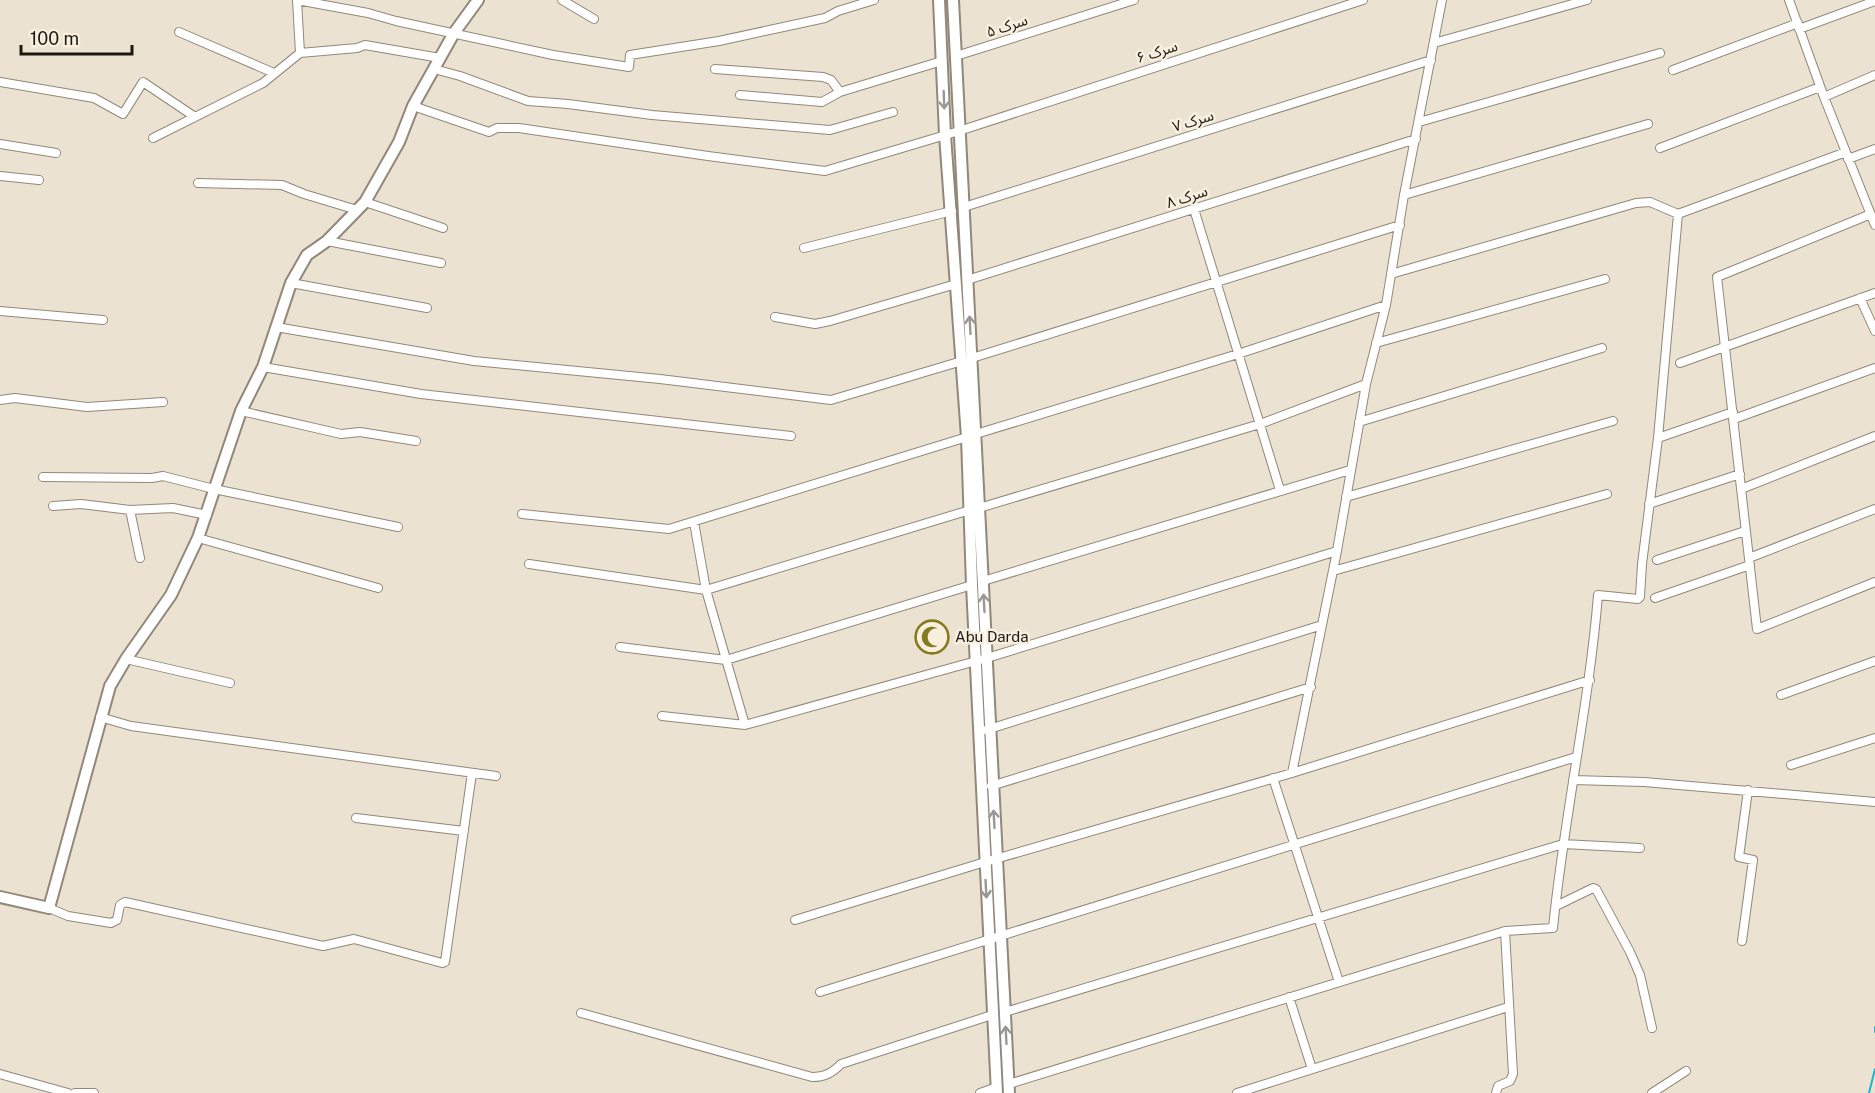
<svg xmlns="http://www.w3.org/2000/svg" width="1875" height="1093" font-family="'Public Sans','Noto Sans Arabic',sans-serif">
<rect width="100%" height="100%" fill="#ebe2d2"/>
<g fill="none" stroke-linecap="round" stroke-linejoin="round">
<path stroke="#1bb7d0" stroke-width="2" d="M1875,1027V1032
M1869,1093L1875,1069"/>
<defs>
<path id="street" d="M562,0L594,19
M1789,0L1824,97L1875,225
M1799,29L1875,1
M179,32L274,73
M1434,43L1587,0
M300,53L297,0L368,13L396,21L553,55L629,67L630,55L719,41L825,18L838,11L874,0
M956,56L1134,0
M434,69L460,76L528,101L568,104L652,115L830,130L893,112
M715,69L823,77L831,80L840,92
M1673,70L1798,23
M0,82L94,98L123,114L143,82L195,117
M740,95L822,102L840,92L942,61
M1824,97L1875,75
M413,106L489,132L497,128H519L708,156L825,171L959,131L1363,0
M1419,122L1660,53
M153,138L263,83L300,53L357,48L365,45L440,58
M0,144L56,153
M1660,148L1820,87
M1848,159L1875,149
M0,176L39,180
M198,183L282,185L304,194L357,210
M1404,195L1648,124
M365,202L443,228
M964,207L1431,60
M1194,209L1280,490
M1871,214L1717,277L1757,629L1875,582
M327,241L441,263
M804,248L952,211
M1391,274L1636,203L1650,202L1678,214L1846,152
M967,280L1416,139
M291,283L427,308
M1860,298L1875,331
M0,311L103,320
M775,317L815,324L830,321L956,284
M276,327L474,361L660,379L831,400L962,361
M1376,343L1605,279
M972,358L1400,225
M1680,363L1875,293
M263,367L421,394L791,436
M0,400L15,398L87,407L163,402
M241,411L341,434L360,432L416,441
M1734,419L1875,368
M1359,422L1602,348
M976,434L1238,354L1386,305
M1658,438L1733,412
M43,477L152,478L163,476L214,489L398,527
M1741,489L1875,436
M1346,497L1613,421
M1649,504L1740,474
M53,506L81,504L130,510L173,508L207,515
M979,508L1260,424L1366,384
M130,510L140,558
M522,514L669,529L967,437
M694,522L706,590L745,725
M198,538L378,588
M1749,558L1875,509
M1657,560L1745,531
M529,564L706,590L970,510
M1333,571L1607,494
M983,581L1350,470
M1655,598L1750,565
M620,647L726,660L972,585
M126,659L230,683
M1781,695L1875,661
M662,716L745,725L987,658L1337,551
M100,717L131,726L496,776
M986,730L1322,625
M1791,765L1875,738
M1292,773L1337,551L1366,384L1386,305L1404,195L1442,0
M1273,778L1339,982
M1573,780L1644,782L1875,802
M991,786L1311,687
M356,818L464,831
M1556,906L1593,888L1596,889L1630,952L1640,975L1652,1028
M49,908L68,916L111,923L117,920L120,905L125,902L323,946L354,939L442,963L445,962L472,773
M795,920L985,862L1292,773L1590,680
M1742,941L1753,860L1739,857L1748,790
M820,992L1576,757
M1289,997L1312,1069
M1005,1012L1563,844L1640,848
M581,1013L812,1077C825,1077 832,1073 841,1064L992,1015
M0,1074L68,1093
M1009,1084L1505,931
M75,1093H94
M980,1093L997,1087
M1237,1093L1508,1007
M1496,1093L1498,1086L1510,1081L1513,1074L1505,931L1553,928C1564,816 1589,706 1598,595L1638,599L1640,597L1642,564L1658,438L1678,214
M1652,1093L1686,1071"/>
<path id="secondary" d="M939,0L945,135L967,437L972,585L997,1093
M953,0L1009,1093
M0,897L49,908L110,686L126,659L171,595L198,538L241,411L263,367L291,283L307,255L327,241L365,202L399,142L413,106L454,33L478,0"/>
</defs>
<use href="#street" stroke="#91887a" stroke-width="10"/>
<use href="#secondary" stroke="#91887a" stroke-width="14"/>
<use href="#street" stroke="#fff" stroke-width="8"/>
<use href="#secondary" stroke="#fff" stroke-width="10"/>
</g>
<defs><path id="oneway-shaft" d="M-6 0H5M1.5-3L5.5 0L1.5 3" fill="none" stroke-width="1.6" stroke-linecap="round" stroke-linejoin="round" transform="scale(1.5)"/></defs>
<g stroke="#999895">
<use href="#oneway-shaft" transform="translate(944 100) rotate(88)"/>
<use href="#oneway-shaft" transform="translate(970 325) rotate(-93)"/>
<use href="#oneway-shaft" transform="translate(984 603) rotate(-93)"/>
<use href="#oneway-shaft" transform="translate(994 819) rotate(-93)"/>
<use href="#oneway-shaft" transform="translate(986 889) rotate(87)"/>
<use href="#oneway-shaft" transform="translate(1006 1035) rotate(-93)"/>
</g>
<defs>
<symbol id="mosque-ring" viewBox="-11 -11 22 22"><circle r="9.5" fill="#f8efdf" stroke="#867a1f" stroke-width="1.5"/><path d="M3.5-4.9A6 6 0 1 0 3.5 4.9A5 5 0 1 1 3.5-4.9Z" fill="#867a1f"/></symbol>
</defs>
<g fill-rule="evenodd">
<use href="#mosque-ring" x="913" y="618" width="38" height="38"/>
</g>
<g text-anchor="middle" stroke-width="5" stroke-linejoin="round" paint-order="stroke">
<g font-size="15" fill="#1c1913" stroke="#f8efdf">
<text transform="translate(1007 26) rotate(-18)" y="5">سرک ۵</text>
<text transform="translate(1157 52) rotate(-18)" y="5">سرک ۶</text>
<text transform="translate(1193 121) rotate(-17)" y="5">سرک ۷</text>
<text transform="translate(1187 197) rotate(-18)" y="5">سرک ۸</text>
</g>
<g font-size="15" fill="#1c1913" stroke="#f8efdf" text-anchor="start">
<text x="955" y="642">Abu Darda</text>
</g>
</g>
<path d="M21 45v9h111v-9" fill="none" stroke="#1c1913" stroke-width="3"/>
<text x="30" y="45" font-size="18" fill="#1c1913" stroke="#f8efdf" stroke-width="4.5" paint-order="stroke">100 m</text>
</svg>
